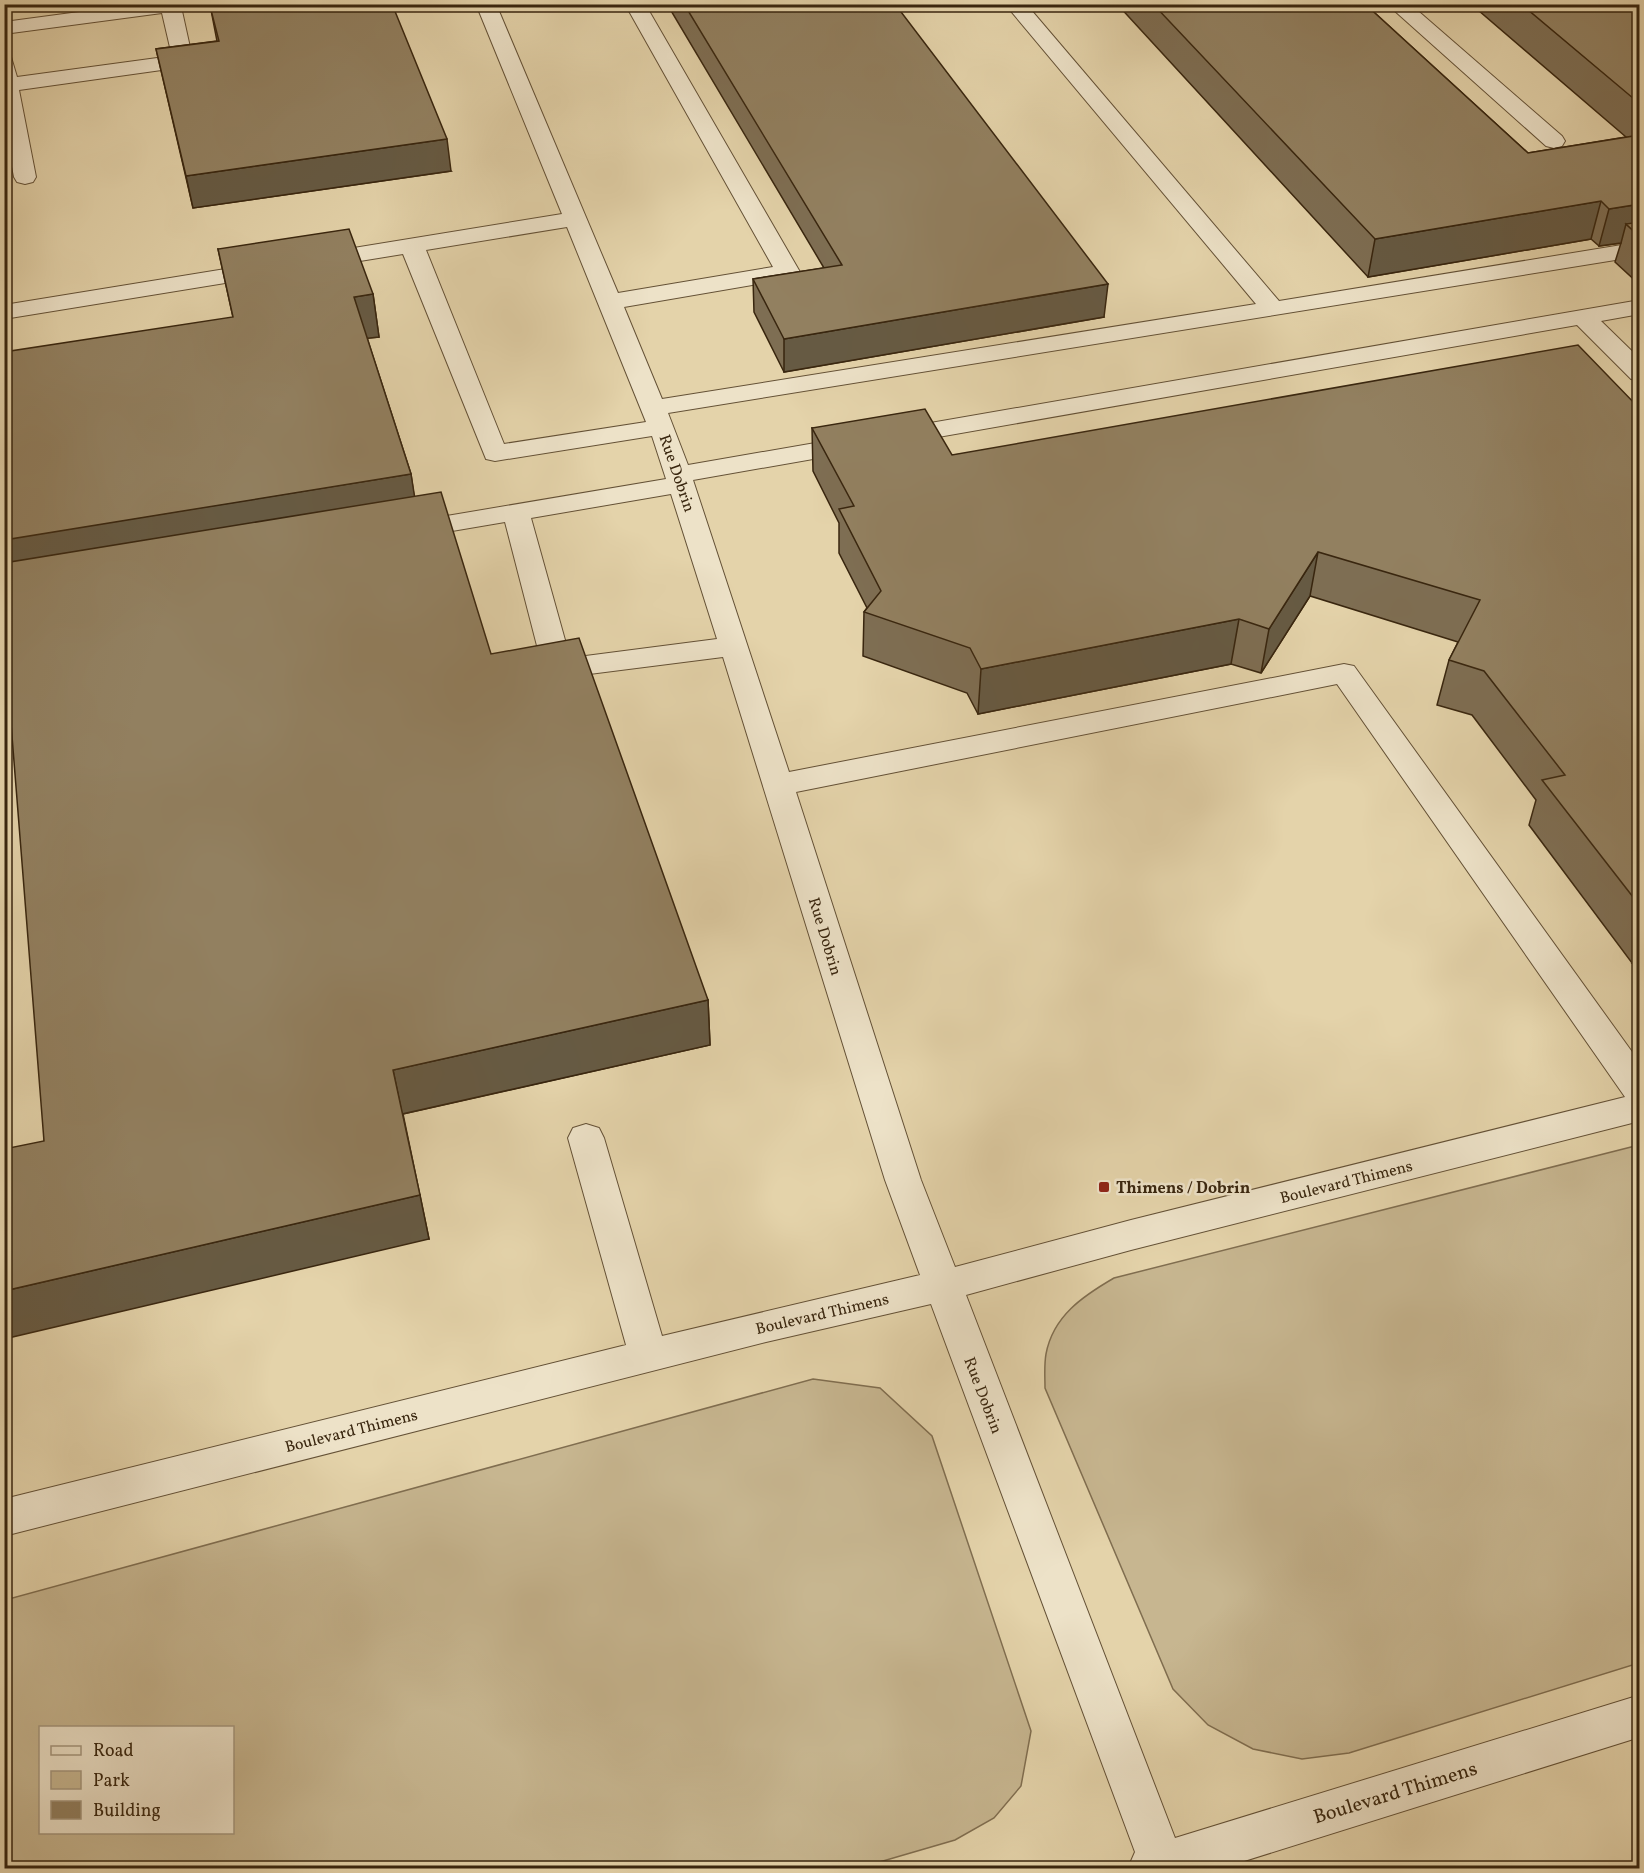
<svg xmlns="http://www.w3.org/2000/svg" width="1644" height="1873" font-family="Vollkorn,serif">
<rect width="100%" height="100%" fill="#e4d3aa"/>
<filter id="stains"><feTurbulence type="fractalNoise" baseFrequency=".00333" numOctaves="4"/><feColorMatrix values="0 0 0 0 .2 0 0 0 0 .09 0 0 0 0 .02 0 0 0 .5 -.17"/></filter>
<radialGradient id="worn" r=".72"><stop offset=".6" stop-color="#630" stop-opacity="0"/><stop offset="1" stop-color="#630" stop-opacity=".3"/></radialGradient>
<path fill="#c7b690" stroke="#806e50" stroke-width="1.5" fill-rule="evenodd" d="M1639,1145V1663L1349,1753L1302,1759L1253,1749L1208,1725L1173,1689L1045,1388C1045,1377 1044,1365 1046,1354C1053,1316 1083,1296 1114,1278Z
M813,1379L880,1388L932,1436L1031,1731L1021,1786L994,1818L955,1840L859,1868H5V1600ZM40,1728H232V1832H40Z"/>
<g fill="none" stroke-linecap="round" stroke-linejoin="round">
<defs>
<path id="minor" d="M139,4H199L196,8L182,11L193,61L190,65L183,67L19,90L36,177L33,182L25,184L17,182L14,177L4,125V55L11,57L17,77L172,56L162,13L4,34V22Z
M476,4H496L618,293L773,267L625,4H645L800,272L796,277L788,279L624,307L662,399L1256,304L1005,4H1026L1279,301L1640,242V256L668,413L688,465L1640,300V314L1601,321L1640,359V381L1631,379L1577,325L693,480L789,772L1344,664L1354,666L1640,1063V1121L1131,1250L966,1295L1175,1838L1640,1695V1737L1222,1868H1128L1135,1852L931,1304L766,1342L4,1536V1499L626,1345L568,1138L573,1128L586,1124L599,1128L604,1138L662,1336L920,1275L885,1180L723,657L558,678L548,676L543,669L505,522L405,539L395,537L391,531L395,525L405,523L666,479L652,436L495,461L486,459L403,254L4,319V305L562,214ZM567,227L646,422L504,444L426,250ZM671,494L717,639L570,658L531,518ZM1337,684L1625,1097L1131,1220L955,1267L921,1180L796,792Z
M1387,4H1410L1562,136L1565,141L1562,146L1554,148L1546,146Z"/>
</defs>
<use href="#minor" stroke="#645136" stroke-width="2"/>
<use href="#minor" fill="#ede2c8" fill-rule="evenodd"/>
</g>
<path fill="#7e6e53" stroke="#39260f" stroke-width="1.5" d="M667,4H895L1104,317L784,372L754,312L753,279L824,268Z
M1117,4H1365L1528,153L1626,137L1471,4H1640V285L1615,262L1621,243L1599,246L1591,239L1368,277Z
M211,10L451,171L193,208L156,49L217,41Z
M218,249L373,294L379,337L367,338L411,474L414,496L491,654L708,1000L710,1045L403,1114L429,1239L44,1141L233,317Z
M1640,409V961L1632,963L1529,825L1536,800L1472,715L1437,705L1449,660L1458,642L1310,596L1261,673L1231,664L978,714L967,693L863,656L864,612L867,608L839,553V523L813,471L812,428L952,455Z"/>
<path fill="#665a43" stroke="#39260f" stroke-width="1.5" d="M447,139L451,171L193,208L186,176Z
M1601,201L1591,239L1368,277L1375,239Z
M1640,204V237L1626,224L1621,243L1599,246L1609,209Z
M1108,284L1104,317L784,372V339Z
M373,294L379,337L361,339L354,297Z
M411,474L418,518L4,565V539Z
M1318,552L1310,596L1261,673L1269,629Z
M1239,619L1231,664L978,714L981,669Z
M1640,943V961L1632,963Z
M708,1000L710,1045L402,1114L393,1070Z
M420,1195L429,1239L4,1339V1291Z"/>
<path fill="#928060" stroke="#39260f" stroke-width="1.5" d="M255,4H392L447,139L186,176L156,49L219,41L211,10Z
M684,4H895L1108,284L784,339L753,279L842,265Z
M1153,4H1365L1528,153L1640,135V204L1609,209L1601,201L1375,239Z
M1521,4H1640V104Z
M1640,222V237L1626,224Z
M349,229L373,294L354,297L411,474L4,540V352L233,317L218,249Z
M1578,345L1640,409V906L1542,780L1565,775L1484,671L1449,660L1480,600L1318,552L1269,629L1239,619L981,669L970,648L864,612L881,591L839,509L854,506L812,428L925,409L952,455Z
M441,492L491,654L579,638L708,1000L393,1070L420,1195L4,1291V1149L44,1141L4,635V563Z"/>
<rect fill="#8f2418" stroke="#ede2c8" stroke-width="2" x="1098" y="1181" width="12" height="12" rx="3"/>
<g text-anchor="middle" stroke-width="5" stroke-linejoin="round" paint-order="stroke">
<g font-size="16" fill="#39260f" stroke="#ede2c8">
<text transform="translate(678 473) rotate(71)" y="6">Rue Dobrin</text>
<text transform="translate(826 936) rotate(73)" y="6">Rue Dobrin</text>
<text transform="translate(1346 1181) rotate(-14)" y="6">Boulevard Thimens</text>
<text transform="translate(822 1313) rotate(-13)" y="6">Boulevard Thimens</text>
<text transform="translate(984 1395) rotate(69)" y="6">Rue Dobrin</text>
<text transform="translate(351 1430) rotate(-14)" y="6">Boulevard Thimens</text>
</g>
<g font-size="16" font-weight="bold" fill="#39260f" stroke="#ede2c8" text-anchor="start">
<text x="1116" y="1193">Thimens / Dobrin</text>
</g>
<g font-size="20" fill="#39260f" stroke="#ede2c8">
<text transform="translate(1395 1792) rotate(-17)" y="7">Boulevard Thimens</text>
</g>
</g>
<rect width="1644" height="1873" fill="none" stroke="#e4d3aa" stroke-width="24"/>
<rect x="6" y="6" width="1632" height="1861" fill="none" stroke="#39260f" stroke-width="3"/>
<rect x="12" y="12" width="1620" height="1849" fill="none" stroke="#39260f" stroke-width="1.5"/>
<rect x="39" y="1726" width="195" height="108" fill="#ede2c8" stroke="#a5977e" stroke-width="1.5"/>
<rect x="51" y="1746" width="30" height="9" fill="#ede2c8" stroke="#a5977e" stroke-width="1.5"/>
<text x="93" y="1756" font-size="18" fill="#39260f">Road</text>
<rect x="51" y="1771" width="30" height="18" fill="#c7b690" stroke="#a5977e" stroke-width="1.5"/>
<text x="93" y="1786" font-size="18" fill="#39260f">Park</text>
<rect x="51" y="1801" width="30" height="18" fill="#928060" stroke="#a5977e" stroke-width="1.5"/>
<text x="93" y="1816" font-size="18" fill="#39260f">Building</text>
<rect width="100%" height="100%" filter="url(#stains)"/>
<rect width="100%" height="100%" fill="url(#worn)"/>
</svg>
